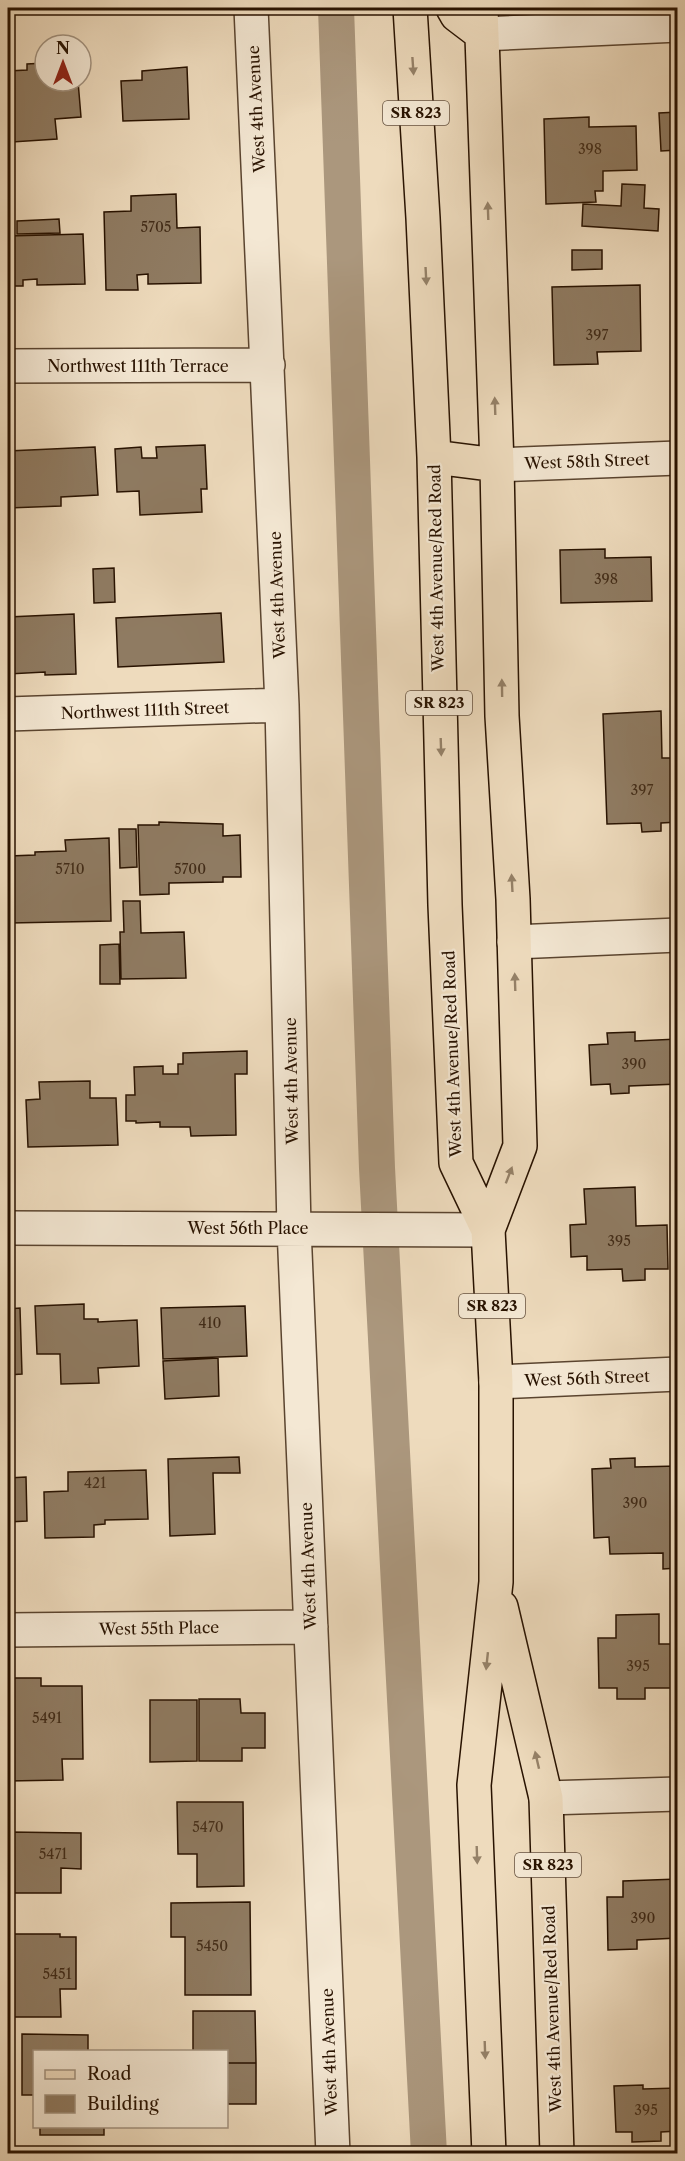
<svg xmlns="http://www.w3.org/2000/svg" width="685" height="2161" font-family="'Libre Caslon Text',serif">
<rect width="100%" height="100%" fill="#eedbbd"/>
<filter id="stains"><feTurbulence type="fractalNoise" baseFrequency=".00333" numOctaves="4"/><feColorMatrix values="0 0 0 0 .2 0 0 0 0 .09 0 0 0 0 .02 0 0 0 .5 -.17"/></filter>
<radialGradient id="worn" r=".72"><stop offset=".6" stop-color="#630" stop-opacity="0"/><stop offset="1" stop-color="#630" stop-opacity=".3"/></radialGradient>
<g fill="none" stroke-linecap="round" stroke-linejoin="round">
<path stroke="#ab977d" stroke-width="36" d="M336,8L377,1168L429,2154"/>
</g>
<path fill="#8f7b62" stroke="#281200" stroke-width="1.5" d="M45,63V81H78L81,117L55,119L57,139L12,142L10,107H8V71L27,70V64Z
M187,67L189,119L123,121L121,81L142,80V71Z
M678,112V150L661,151L659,113Z
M589,117V127L636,126L637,170L603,171V191H595L596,202L546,204L544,119Z
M622,184L645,185L644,208L659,209L658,231L582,226L583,204L621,206Z
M176,194L177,228L200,227L201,283L148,284V274L137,275L138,290H106L104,212L131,211V196Z
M59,219L60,233L17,234V221Z
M83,234L85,284L37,285V279L23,280V286H8V236Z
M572,250H602V269L572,270Z
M640,285L641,351L597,352L598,364L554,365L552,287Z
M205,445L207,489H201L202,512L140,515L139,491L117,492L115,449L141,447L142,458H157L156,447Z
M95,447L98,495L61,497V506L8,508V451Z
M605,549V558L651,557L652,601L561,603L560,550Z
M114,568L115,602L94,603L93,569Z
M221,613L224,662L118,667L116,618Z
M74,614L76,674L45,675V672L8,674V617Z
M661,711L662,758H678V822L661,823V831L642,832L641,823L607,824L603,714Z
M159,822L223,824V836L240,835L241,877H223V882L169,883V894L140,895L138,825H159Z
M119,829H136L137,867L120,868Z
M109,838L111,921L10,923L9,856L35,855V852L66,851L65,840Z
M123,901H140L141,933L184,932L186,978L121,979L120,932H124Z
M119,944L120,984H100V945Z
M635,1032V1041L678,1039V1084L629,1086V1093L611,1094L610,1084L591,1085L589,1045L608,1044L607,1033Z
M247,1051V1074H235L236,1135L191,1136L190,1127H160V1122L136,1123V1121H126V1095H135L134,1067L163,1066V1074H178V1064H183V1053Z
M90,1081V1098H116L118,1145L28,1147L26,1100L40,1099L39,1082Z
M635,1187L636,1226L667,1225L668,1269H645V1280L623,1281L622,1269L587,1270V1256L571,1257L570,1225L586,1224L584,1189Z
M84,1304V1319H98V1322L137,1320L139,1366L98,1368L99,1383L61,1384L60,1354H37L35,1306Z
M245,1306L247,1356L163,1359L161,1308Z
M20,1308L22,1374L8,1375V1309Z
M218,1358L219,1396L165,1399L163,1361Z
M239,1457L240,1473H213L215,1534L170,1536L168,1459Z
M635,1458V1467L678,1466V1568L663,1569V1553L610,1554L609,1537L594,1538L592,1469L611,1468L610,1459Z
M146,1470L148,1519L105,1520V1524L94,1525V1537L45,1538L44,1492L68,1491V1472Z
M26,1477L27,1521L8,1522V1478Z
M659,1614V1644H678V1688H645V1699H617V1688H599L598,1638H616V1615Z
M8,1678H41V1686H82L83,1759H62L63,1780L8,1781Z
M199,1699H240L241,1713H265V1748H242V1761H199Z
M150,1700H197V1761L150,1762Z
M177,1802H243L244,1886L197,1887V1854H178Z
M9,1832L81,1833V1869L61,1868V1893H13V1858H9Z
M678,1879V1938L637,1940V1949L608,1950L607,1897H623V1881Z
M250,1902L251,1995H185V1937H171V1903Z
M13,1934H60V1937H76V1989H60L61,2017H13Z
M193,2011H255L256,2063H226V2052H193Z
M22,2034L88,2035V2052H34V2095H22Z
M226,2063H256V2104H228Z
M643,2085V2089L678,2088V2131L661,2132V2141L632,2142V2132H616L614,2086Z
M40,2126H104V2135H40Z"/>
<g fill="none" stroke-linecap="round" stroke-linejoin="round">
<defs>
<path id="minor" d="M251,8L282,705L294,1228L333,2154
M482,34L678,25
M8,366L268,365
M497,465L678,458
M8,714L282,705
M514,942L678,935
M8,1228L488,1230
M496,1382L678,1374
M8,1630L311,1627
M546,1798L678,1794"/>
<path id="major" d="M410,8L423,218L434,457L445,905L456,1163L488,1230L496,1382V1582L474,1785L489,2154
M453,8L457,15L482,34
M481,8L497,465L502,716L513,899L520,1146L488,1230
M434,457L497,465
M501,1607L546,1798L557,2154"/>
</defs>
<use href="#minor" stroke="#5a442f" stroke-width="36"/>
<use href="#major" stroke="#281200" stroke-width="36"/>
<use href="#minor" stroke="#f4e8d4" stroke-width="33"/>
<use href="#major" stroke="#eedbbd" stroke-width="33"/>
</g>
<defs><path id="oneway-solid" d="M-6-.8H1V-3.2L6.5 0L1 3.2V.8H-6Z" transform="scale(1.5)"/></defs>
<g fill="#958168">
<use href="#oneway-solid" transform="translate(413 66) rotate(86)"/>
<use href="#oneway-solid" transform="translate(488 211) rotate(-92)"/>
<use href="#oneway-solid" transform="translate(426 276) rotate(87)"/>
<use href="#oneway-solid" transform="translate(495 406) rotate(-92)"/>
<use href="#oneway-solid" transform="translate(502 688) rotate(-91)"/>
<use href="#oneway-solid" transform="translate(441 747) rotate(88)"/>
<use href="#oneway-solid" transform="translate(512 883) rotate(-93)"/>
<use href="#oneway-solid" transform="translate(515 982) rotate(-92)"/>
<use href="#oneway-solid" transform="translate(509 1175) rotate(-69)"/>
<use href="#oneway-solid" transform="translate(487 1661) rotate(96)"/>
<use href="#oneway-solid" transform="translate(537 1760) rotate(-103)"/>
<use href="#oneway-solid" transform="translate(477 1855) rotate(88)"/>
<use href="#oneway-solid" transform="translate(485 2050) rotate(88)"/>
</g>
<g text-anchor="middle" stroke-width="4.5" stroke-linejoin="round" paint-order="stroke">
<g font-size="14" fill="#422c18">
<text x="590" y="154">398</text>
<text x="156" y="232">5705</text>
<text x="597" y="340">397</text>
<text x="606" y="584">398</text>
<text x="642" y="795">397</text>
<text x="70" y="874">5710</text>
<text x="190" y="874">5700</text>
<text x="634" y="1069">390</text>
<text x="619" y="1246">395</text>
<text x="210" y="1328">410</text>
<text x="95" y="1488">421</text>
<text x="635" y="1508">390</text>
<text x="638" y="1671">395</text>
<text x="47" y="1723">5491</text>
<text x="208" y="1832">5470</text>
<text x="53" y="1859">5471</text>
<text x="643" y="1923">390</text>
<text x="212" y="1951">5450</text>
<text x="57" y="1979">5451</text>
<text x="646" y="2115">395</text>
</g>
<g fill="#f4e8d4" stroke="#655240" stroke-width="1.5">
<rect x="383" y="101" width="66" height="24" rx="4.5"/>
<rect x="406" y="691" width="66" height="24" rx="4.5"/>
<rect x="459" y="1294" width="66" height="24" rx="4.5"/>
<rect x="515" y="1853" width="66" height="24" rx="4.5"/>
</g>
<g font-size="15" font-weight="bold" fill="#281200">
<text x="416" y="118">SR 823</text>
<text x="439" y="708">SR 823</text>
<text x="492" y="1311">SR 823</text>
<text x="548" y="1870">SR 823</text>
</g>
<g font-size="16" fill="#281200" stroke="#f4e8d4">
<text transform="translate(256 109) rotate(-93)" y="6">West 4th Avenue</text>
<text x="138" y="372">Northwest 111th Terrace</text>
<text transform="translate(587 461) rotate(-2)" y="6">West 58th Street</text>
<text transform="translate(436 568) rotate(-91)" y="6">West 4th Avenue/Red Road</text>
<text transform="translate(277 595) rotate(-92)" y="6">West 4th Avenue</text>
<text transform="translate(145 710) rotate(-2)" y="6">Northwest 111th Street</text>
<text transform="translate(452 1054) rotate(-92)" y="6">West 4th Avenue/Red Road</text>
<text transform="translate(291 1081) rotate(-91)" y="6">West 4th Avenue</text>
<text x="248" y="1234">West 56th Place</text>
<text transform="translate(587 1378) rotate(-2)" y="6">West 56th Street</text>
<text transform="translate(308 1566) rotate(-92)" y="6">West 4th Avenue</text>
<text transform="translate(159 1628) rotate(-1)" y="6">West 55th Place</text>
<text transform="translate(552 2009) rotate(-92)" y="6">West 4th Avenue/Red Road</text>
<text transform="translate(329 2052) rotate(-92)" y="6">West 4th Avenue</text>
</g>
</g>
<rect width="685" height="2161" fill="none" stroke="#eedbbd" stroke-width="30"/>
<rect x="9" y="9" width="667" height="2143" fill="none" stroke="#281200" stroke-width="3"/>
<rect x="15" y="15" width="655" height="2131" fill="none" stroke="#281200" stroke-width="1.5"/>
<rect x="33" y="2050" width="195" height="78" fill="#f4e8d4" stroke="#a2927f" stroke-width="1.5"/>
<rect x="45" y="2070" width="30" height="9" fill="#eedbbd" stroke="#a2927f" stroke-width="1.5"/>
<text x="87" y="2080" font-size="18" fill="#281200">Road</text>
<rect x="45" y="2095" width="30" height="18" fill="#8f7b62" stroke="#a2927f" stroke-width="1.5"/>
<text x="87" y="2110" font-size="18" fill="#281200">Building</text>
<g transform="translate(63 63)"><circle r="28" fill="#f4e8d4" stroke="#a2927f" stroke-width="1.5"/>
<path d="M0-4.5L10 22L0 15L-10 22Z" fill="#8f2418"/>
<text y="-9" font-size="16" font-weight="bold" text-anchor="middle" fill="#281200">N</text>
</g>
<rect width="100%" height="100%" filter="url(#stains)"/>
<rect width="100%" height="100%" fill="url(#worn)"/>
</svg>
